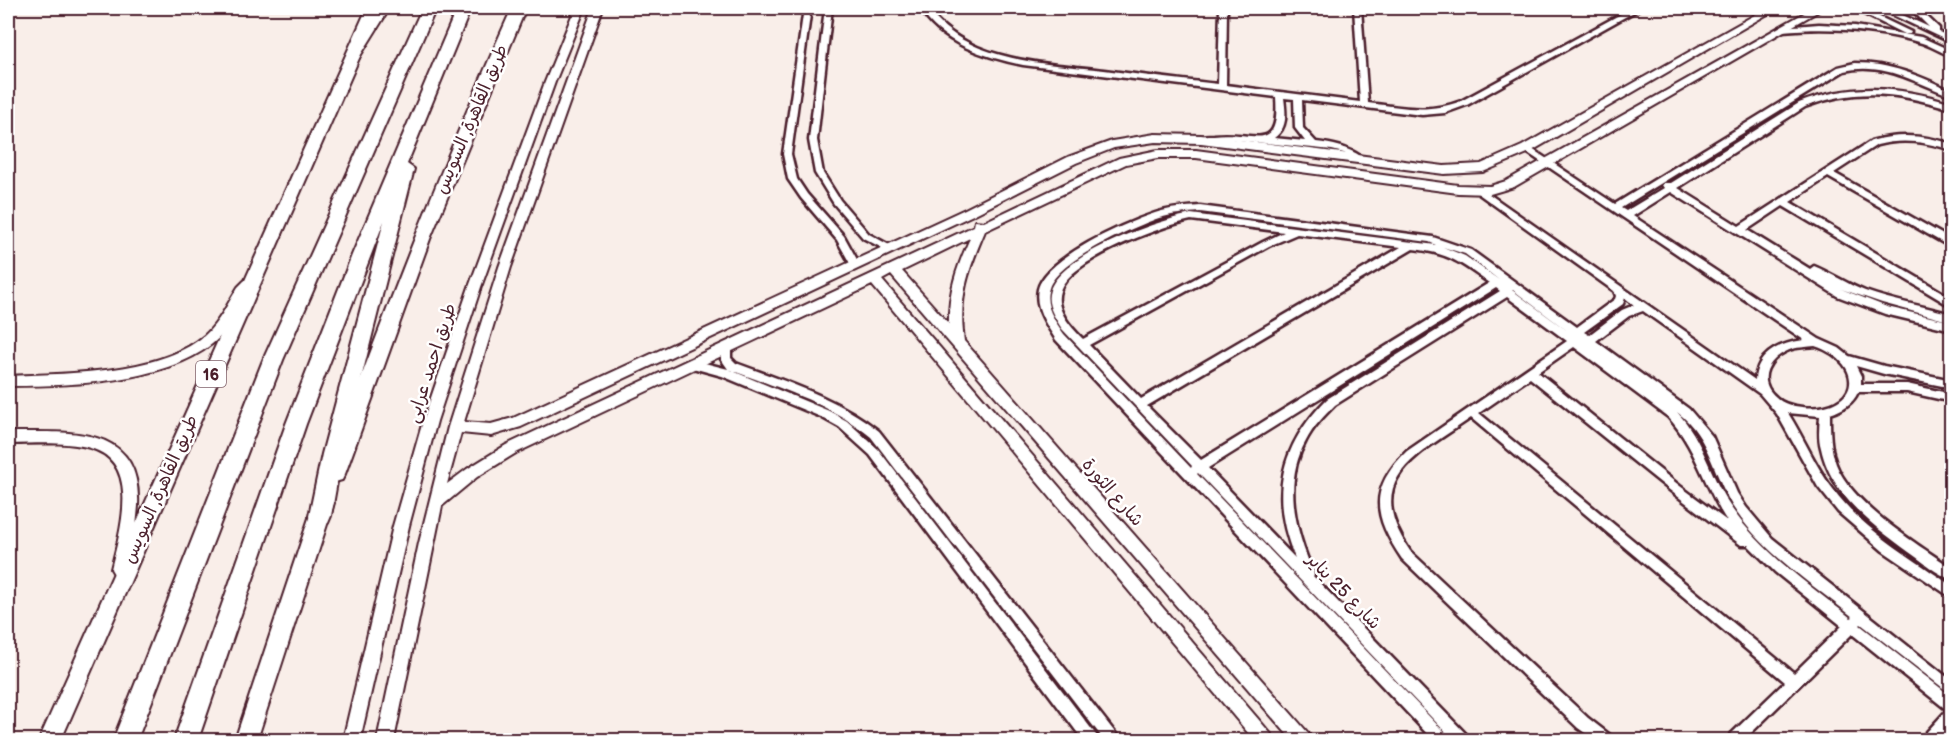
<svg xmlns="http://www.w3.org/2000/svg" width="1959" height="748" font-family="'Balsamiq Sans','Playpen Sans Arabic',sans-serif">
<rect width="100%" height="100%" fill="#f9eee9"/>
<filter id="ink" filterUnits="userSpaceOnUse"><feTurbulence type="fractalNoise" baseFrequency=".0167" numOctaves="2"/><feDisplacementMap in="SourceGraphic" scale="12" xChannelSelector="R" yChannelSelector="G"/><feConvolveMatrix kernelMatrix="1 2 1 2 8 2 1 2 1" color-interpolation-filters="sRGB"/></filter>
<g filter="url(#ink)">
<g fill="none" stroke-linecap="round" stroke-linejoin="round">
<defs>
<path id="minor" d="M804,8H811L791,154L797,179L807,194L844,236L860,265L855,269L852,267L837,240L801,198L788,179L783,154Z
M825,8H832L817,140L823,173L840,200L869,234L893,247L895,249L890,252L863,238L834,204L815,173L809,140Z
M920,8H927L928,9L946,8V10L931,13C971,63 1047,63 1104,70C1142,75 1180,80 1218,84L1220,8H1227L1226,85L1360,102L1354,8H1361L1368,103C1403,107 1427,114 1461,101L1632,8H1641L1467,105L1445,113L1422,115L1302,100L1303,128L1316,142C1333,144 1347,147 1362,157V161L1359,162L1344,153L1332,150L1227,139L1201,142L1197,139C1202,135 1208,135 1214,135C1254,130 1280,156 1276,97L1023,65C985,57 939,43 920,8ZM1284,98L1294,99L1295,128L1305,141L1274,138C1288,128 1286,113 1284,98Z
M1852,8H1861L1911,32L1910,34H1904Z
M1878,8H1887L1929,27L1910,8H1918L1939,28V32L1952,38V43Z
M1819,24L1855,26L1921,37L1952,51V56C1941,53 1932,46 1922,43C1876,30 1829,27 1782,31L1778,29L1782,27Z
M1855,63C1890,63 1920,76 1952,91V96C1915,83 1885,62 1844,71L1621,208L1626,211L1664,188L1662,185L1664,183H1671L1799,103C1852,83 1898,86 1952,103V109C1899,93 1858,87 1805,107L1678,188L1739,226L1871,141C1899,133 1924,135 1952,144V150C1926,142 1903,138 1877,145L1834,173L1952,240V248L1828,177L1790,202L1952,298V307L1783,206L1747,230L1810,269L1814,266C1831,273 1847,284 1865,291C1893,301 1923,306 1952,314V322L1882,303L1841,289L1887,307L1952,322V330L1885,314L1837,296L1671,192L1633,216L1819,339L1839,348L1849,356L1884,366L1952,380V388L1884,374L1856,366L1861,376V384H1907L1952,394V402L1907,392H1858C1853,404 1842,410 1830,414C1830,431 1830,447 1836,464C1852,505 1916,543 1952,568V580C1937,574 1922,561 1909,552C1872,525 1831,495 1821,448C1818,438 1819,427 1820,416L1788,413C1804,438 1815,466 1833,489C1863,530 1911,557 1952,586V598L1883,551L1838,512L1818,487L1777,414L1760,394L1643,311L1629,316L1596,341L1689,409L1712,436L1737,493L1746,507L1772,538L1952,681V695L1861,624L1860,625L1952,697V724L1937,740H1922L1924,735L1947,710L1852,634L1744,740H1729L1730,735L1785,682L1471,418C1417,456 1361,478 1410,551L1588,718L1610,735L1611,740H1595L1578,728L1402,559C1373,516 1368,489 1407,451L1567,341L1507,297L1335,405C1324,416 1313,427 1306,441C1282,483 1296,533 1314,574L1313,576L1467,735L1468,740H1453L1198,473L1197,474L1447,735L1449,740H1433L1056,340C1047,325 1034,308 1038,289C1046,257 1125,223 1155,213C1170,208 1185,207 1200,206L1433,237L1471,250L1577,327L1615,299L1616,296L1614,291L1476,192L1474,190L1476,188L1479,187L1755,380C1757,353 1780,343 1804,340L1522,149L1526,146L1529,147L1615,204L1838,67ZM1200,212L1429,242L1436,245L1191,214C1156,221 1062,254 1050,290C1045,304 1055,318 1062,329L1192,466L1191,468L1064,334C1055,321 1043,305 1049,288C1057,261 1133,227 1159,218C1173,214 1186,213 1200,212ZM1191,220L1284,232L1263,242L1083,339C1071,327 1054,309 1060,291C1069,260 1161,226 1191,220ZM1297,234L1401,247L1141,399L1089,345L1269,246ZM1443,247L1465,254L1499,280L1465,256ZM1413,249C1449,253 1461,263 1489,283L1201,460L1147,406ZM1496,288L1500,291L1327,399C1280,446 1269,496 1295,558L1208,468ZM1512,290L1569,332L1513,290ZM1625,298L1634,305L1622,310L1589,335L1584,332L1623,304ZM1815,346C1868,364 1859,413 1802,407C1792,406 1783,404 1776,397C1755,379 1769,357 1792,349C1799,347 1808,347 1815,346ZM1574,347L1668,417C1696,447 1705,488 1727,521L1680,486L1538,372ZM1530,378L1672,492L1741,545H1748L1775,572L1842,626L1794,673L1479,413ZM1677,412C1711,437 1714,480 1737,513C1767,555 1813,585 1853,617L1851,618C1808,584 1761,552 1730,506C1710,476 1703,439 1677,412Z
M726,343L731,347V358L736,363C786,382 836,397 879,431L1117,735L1118,740H1104L871,437C829,403 779,388 728,369L721,359V347Z
M693,360L728,369L829,411L847,421L878,449L1096,735L1097,740H1083L870,455L839,427L821,417L722,376L689,367L688,364L689,361Z"/>
<path id="tertiary" d="M575,8H585L555,82L481,287L437,421L409,526L360,740H343L393,526L423,421L469,287L545,82Z
M593,8H603L511,267L464,422L491,424L513,418L965,209L1068,157L1112,141L1155,134L1201,135L1444,166L1481,164L1522,146L1767,8H1778L1530,152L1483,172L1444,174L1201,143L1155,142L1114,148L1076,163L973,215L521,427L491,436L461,433L447,484L467,469L506,445L974,226L975,221L984,222L1119,158L1158,150H1196L1458,185L1490,186L1506,181L1813,8H1824L1514,187L1490,194L1458,193L1196,158H1158L1126,164L985,231C968,271 958,297 964,341L1309,734L1311,740H1292L891,275L882,280L1271,734L1273,740H1254L872,285L516,453L477,477L442,506L394,740H377L419,543L448,427L499,267ZM970,238C957,267 948,292 949,324L902,271Z
M248,279L254,284C243,303 230,330 212,344C163,383 68,386 8,386V376C66,373 157,375 204,336C219,323 228,303 238,287L244,281Z
M8,432C67,433 142,422 138,506C136,527 134,554 124,574L119,576L114,574L111,569C120,532 142,462 90,448C64,441 35,444 8,444Z"/>
<path id="trunk" d="M367,8H381L61,740H39Z
M512,8H526L430,239L345,474L342,480L335,482L328,480L325,474C383,317 443,161 512,8Z
M324,495L331,497L334,503L257,740H235L314,503L317,497Z"/>
<path id="motorway" d="M376,8H390L357,61H347L345,58Z
M422,8H436L283,360L137,740H113L263,360Z
M457,8H471L407,164L414,169L342,454L331,516L328,523L320,525L312,523L309,516L322,454L384,221L306,424L198,740H174L286,424L352,255Z"/>
</defs>
<use href="#minor" stroke="#4a1f2b" stroke-width="5"/>
<use href="#tertiary" stroke="#4a1f2b" stroke-width="4"/>
<use href="#trunk" stroke="#4a1f2b" stroke-width="4"/>
<use href="#motorway" stroke="#4a1f2b" stroke-width="4"/>
<use href="#minor" fill="#fff" fill-rule="evenodd"/>
<use href="#tertiary" fill="#fff" fill-rule="evenodd"/>
<use href="#trunk" fill="#fff" fill-rule="evenodd"/>
<use href="#motorway" fill="#fff" fill-rule="evenodd"/>
</g>
</g>
<g text-anchor="middle" stroke-width="5" stroke-linejoin="round" paint-order="stroke">
<rect fill="#fff" stroke="#80626b" stroke-width="1.5" x="196" y="361" width="30" height="26" rx="4.5"/>
<g font-size="16" font-weight="bold" fill="#4a1f2b">
<text x="211" y="380">16</text>
</g>
<g font-size="18" fill="#4a1f2b" stroke="#fff">
<text transform="translate(471 119) rotate(-67)" y="6">طريق القاهرة, السويس</text>
<text transform="translate(431 363) rotate(-72)" y="6">طريق احمد عرابى</text>
<text transform="translate(160 489) rotate(-66)" y="6">طريق القاهرة, السويس</text>
<text transform="translate(1113 492) rotate(49)" y="6">شارع الثورة</text>
<text transform="translate(1344 591) rotate(46)" y="6">شارع 25 يناير</text>
</g>
</g>
<rect width="1959" height="748" fill="none" stroke="#fff" stroke-width="30"/>
<rect x="15" y="15" width="1929" height="718" fill="none" stroke="#4a1f2b" stroke-width="2" filter="url(#ink)"/>
</svg>
